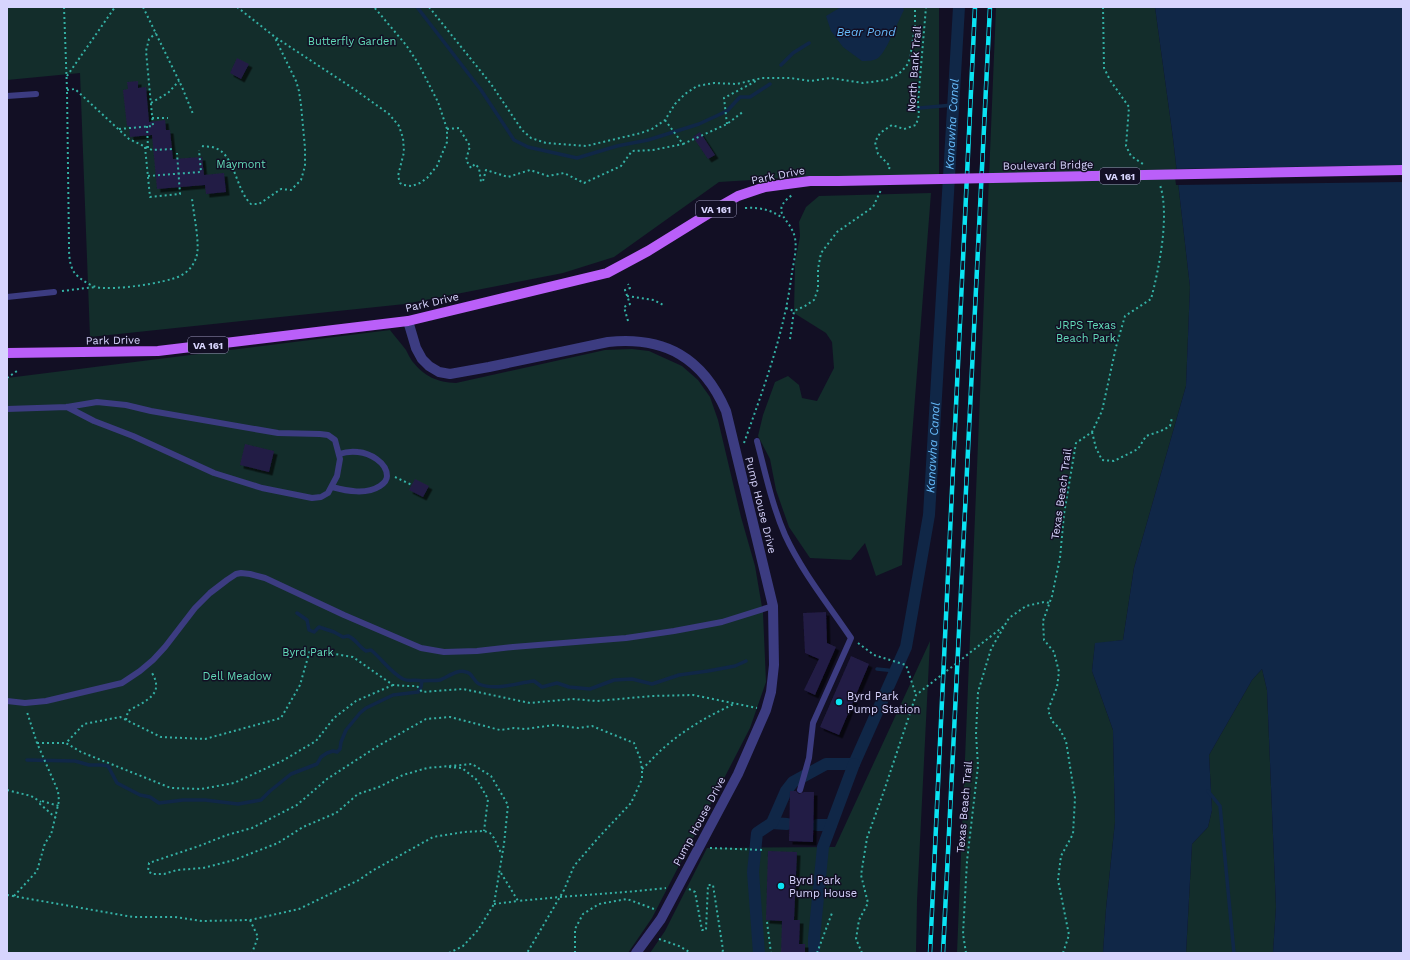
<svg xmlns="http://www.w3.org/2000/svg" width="1410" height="960" font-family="'Work Sans',sans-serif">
<defs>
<filter id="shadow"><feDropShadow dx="3.5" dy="3.5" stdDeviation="0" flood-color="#0009"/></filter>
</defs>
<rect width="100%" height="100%" fill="#120f24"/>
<path fill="#132d2b" d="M7,7H939V179L816,176L719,182L614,257L563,273L405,304L90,337L80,73L7,80Z
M996,7H1155L1173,138L1190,287L1186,386L1134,568L1123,640L1095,644L1092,671L1113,730L1115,822L1106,909L1103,953H957Z
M931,193L902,565L876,576L865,543L851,560L810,558L789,527L776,490L770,459L758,436L763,415L775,382L788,376L799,385L802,398L817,401L834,368L832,342L826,333L794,313L795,263L800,236L799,222L806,207L819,196Z
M390,330C395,337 401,343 406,350C408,354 410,358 412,361C425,377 437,382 456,383L605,350L632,349L649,351L682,366L698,380L710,397L718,420L741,517L755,566L763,613L766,682L750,728L652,918L628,953H7V378Z
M930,641L917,901L916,953H650L665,931L707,848L835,847Z
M1262,669L1267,690L1276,907L1273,953H1186L1192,844L1208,827L1212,810L1209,755L1252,680Z"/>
<path fill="#102747" d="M841,7H903L904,10C898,21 887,51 878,58C874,61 867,61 862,61L843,47L831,31L826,16Z
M1155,7H1403V953H1273L1276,907L1267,690L1262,669L1252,680L1209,755L1212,810L1208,827L1192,844L1186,953H1103L1106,909L1115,822L1113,730L1092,671L1095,643L1123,640L1134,568L1186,386L1190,287L1173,138Z"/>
<path fill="#120f24" d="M1403,165V182L1176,185L1174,169Z"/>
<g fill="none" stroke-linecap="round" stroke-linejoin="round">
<path stroke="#102747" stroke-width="3.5" d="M417,7L481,90L514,140L528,147L577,158L617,146L648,140L699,124L727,111L740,97H750L770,84
M781,65L793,53L809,43
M908,109L953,105
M297,613L307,620L309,630L314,632L319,627L334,632L343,637L348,636C356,639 359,647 366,651L371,650C382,659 390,672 403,679C409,682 415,679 422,681
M877,669L896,671
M27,760L75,761L89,765H102L108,766L117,783L140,795L150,797L159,803L183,800H205L238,804L261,800L270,791L291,774L317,764L321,757L327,753L333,751L337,752L340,749L341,742L346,730L360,713L366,708L393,695L418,692L421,687L422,681C427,680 435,681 440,680C448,677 457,669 466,672C473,673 473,681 479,684C495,691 517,683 534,681L542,687L557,683L569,687L590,689L614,680L632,679L652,684L679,675L708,671L735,666L746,661
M1208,791L1220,806L1234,953"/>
<g stroke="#102747" stroke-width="12">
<path d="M772,823L787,824"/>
<path d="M817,825H831"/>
<path id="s1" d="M759,953L753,872L757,833L772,823L786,791L793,782L826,764H854L906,647L929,515L959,7"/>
<path d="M814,953V938L823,847L854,764"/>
</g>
</g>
<path fill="#231c44" filter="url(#shadow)" d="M237,58L249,64L241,79L230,73Z
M138,81V88L146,87L149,122L165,120L166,130H170L173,159L202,157L204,175L224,173L226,192L206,194L205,185L157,189L152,135L130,137L129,126H127L123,90L128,89L127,82Z
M700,132L715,155L708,159L693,137Z
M245,444L274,451L269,472L240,465Z
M415,479L429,486L423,497L409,490Z
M826,612L827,643L836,647L815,695L804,690L819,659L805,653L803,613Z
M851,656L869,664L839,735L820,727Z
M790,791H796L799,794L804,792H814L813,842L789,841Z
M768,851L797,852L794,920H800L799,944H805V953H781L782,921L766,920Z"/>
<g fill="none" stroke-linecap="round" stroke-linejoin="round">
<path stroke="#34b1a5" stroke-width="2" stroke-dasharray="2 3" stroke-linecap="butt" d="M64,7L67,90L69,245C69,254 69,264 74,272C78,278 89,285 96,287C112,291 166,283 180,276C188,272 193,266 196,258C201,246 193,212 192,198
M143,7L182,87L193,114
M237,7L275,37L354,89L389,114L399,126L403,138L404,152L398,176L400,183L403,185L412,186L420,183L427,178L437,166L447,142V129L438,102L418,63L406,45L374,7
M429,7L491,84L522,130L531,138L546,143L586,146L641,133L652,129L665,120L675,104L685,94L697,86L714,83L737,84L762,78H790L810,81L831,78L863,83L886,80L897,75L902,71L907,65L910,58L915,26V7
M1103,7L1104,68L1110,80L1129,107L1126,146L1131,156L1143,164
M67,76L115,7
M67,90L75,89L129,139L152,150L173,149
M151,103L168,93L179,81
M152,118H168
M665,120L683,144L727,124L744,111
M727,124L724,98L758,80
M147,126L148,148
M119,129L153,126L146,51L149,39L156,33
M447,129L459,128L470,146L466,160L471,168L475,164L479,168L481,182L483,181L486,170L508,177L530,170L548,176L564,173L584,183L621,166L632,151L653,150L683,144
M202,146C206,147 211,146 215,148C235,154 236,191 251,204H259L281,189L291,190L301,180L305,166V148L301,105L299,91L296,81L275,38
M145,147L150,197L180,194L177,153
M889,169L890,166L878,154L875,142L880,133L892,125L904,129L916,125L919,115L918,102L926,7
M148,176L201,172L199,150
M745,208C760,207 771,210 783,218
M62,291L95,287
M627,296L654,300L663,305
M786,308L794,311
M628,321L624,307L630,304L625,290L630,288L628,284
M790,339L794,311L805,306L814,300L818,289V269L821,253L837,232L873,207L881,190
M7,378L17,371
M1092,432L1096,448L1102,460L1114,461L1138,449L1146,436L1161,431L1170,426L1172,418
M744,443C764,387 785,331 792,272C794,261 797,249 795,238C791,218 768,213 792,195
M395,477L412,485
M858,643L874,655L906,665L916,695
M393,685L356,701L334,718L316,741L282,761L234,783L201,789L171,788L81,752L66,743L84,724L120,717L161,737L205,739L281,718L300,685L310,650L353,657L393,685L407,686H417L422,692L463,689L530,703L572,699L597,701L652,696L693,695L757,708
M126,720L128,711C145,701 165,695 152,673
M37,743H66
M449,767L462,768L477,780L488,799L484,831
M642,769C651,761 658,752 667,745C687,728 710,715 734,704
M7,790L31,796L41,802
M56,818L40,804L42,801L59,806
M710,848L765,850
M501,873L518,901L560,897L638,891L666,888
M689,889L695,892L702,930H706L708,885H713L723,950L722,953
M7,895L133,917H175L202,921L250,920L299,909L359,880L372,871L433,837L464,832L484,831L490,833L494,838L501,853
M14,896L37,871L45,843L51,835L59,801L58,791L37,743L27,712
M494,904L518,901
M250,920L258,937L252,953
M767,922L771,953
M659,939L679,946L691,953
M449,953L463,946L478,930L494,904L504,844L508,805L491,776L472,764L427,768L403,775L379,787L358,794L336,813L303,827L278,843L234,860L203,868L177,870L164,874H152L148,871L149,863L199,846L227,835L252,828L297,805L327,779L378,746L426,719L450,717L500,730L514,728L525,729L554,725L578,728L592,726L634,743L640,758L642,769V779L631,803L599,837L574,866L564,890L527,953
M575,953V929L583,914L599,904L627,899L654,909
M817,953L832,913
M862,953L856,939L859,920L868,903L861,875L867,838L884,791L916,695L1004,626
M966,953L963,934L967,861L978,766L976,734L978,692L991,649L1009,618L1026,606L1044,602L1050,603
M1063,953L1069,935L1058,880L1061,856L1073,834L1075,798L1066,741L1059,728L1052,721L1048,710L1057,687L1059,672L1054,652L1044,640L1043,621L1052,596L1060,558L1064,514L1076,443L1092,432L1102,411L1116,347L1125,316L1151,299C1159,269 1170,215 1160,185"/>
<path stroke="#3c3c81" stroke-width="6" d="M7,96L36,94
M7,297L54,292
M7,409L67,407L97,402L126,405L151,411L278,433L320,434L328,435L335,440L340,459L337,476L328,493L321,497L312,498L262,488L214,473L133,436L94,421L67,407
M757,441C765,472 772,505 785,535C802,572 828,604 851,638L813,723L809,758L800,790
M332,487C347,491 366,495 380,486C383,484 387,480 387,476C387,462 369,453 358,452C351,451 345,452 339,454
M7,701L25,703L46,701L122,683L140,671L153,660L165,647L195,608L210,593L227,580L236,574L241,573L250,574L265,578L344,615L421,648L444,652L477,651L513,647L626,638L674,631L722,622L773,606"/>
<path stroke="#3c3c81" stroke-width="10" d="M408,321L416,348L422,359L429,366L439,372L450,374L489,367L608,342C665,336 703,358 726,411L773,606L774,665L771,692L766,710L738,774L661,919L636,953"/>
<path stroke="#ba5ff9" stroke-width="10" d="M7,353L158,351L408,321L607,273L648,251L724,204L738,196L765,187L810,181H838"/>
<defs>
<path id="rail" d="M930,953L975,7
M943,953L990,7"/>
</defs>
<use href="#rail" stroke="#0ae4f3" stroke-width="4.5"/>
<use href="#rail" stroke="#120f24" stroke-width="3" stroke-dasharray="9" stroke-linecap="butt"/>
<path stroke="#ba5ff9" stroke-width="10" d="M838,181L1403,170"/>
</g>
<g fill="#0ae4f3" stroke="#120f24" stroke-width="1.5">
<circle cx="839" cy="702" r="4"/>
<circle cx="781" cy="886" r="4"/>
</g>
<g text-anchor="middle" stroke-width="3" stroke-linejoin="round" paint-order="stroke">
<g fill="#120f24" stroke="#9c99bc" stroke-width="1">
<rect x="1100" y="168" width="40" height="16" rx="3"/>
<rect x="696" y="201" width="40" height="16" rx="3"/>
<rect x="188" y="337" width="40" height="16" rx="3"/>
</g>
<g font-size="10" font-weight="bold" fill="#d7d4fd">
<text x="1120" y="180">VA 161</text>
<text x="716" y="213">VA 161</text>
<text x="208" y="349">VA 161</text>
</g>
<g font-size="11" fill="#62dbb8" stroke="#120f24">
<text x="352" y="45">Butterfly Garden</text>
<text x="241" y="168">Maymont</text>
<text x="1086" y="329">JRPS Texas<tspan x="1086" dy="13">Beach Park</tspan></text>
<text x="308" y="656">Byrd Park</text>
<text x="237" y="680">Dell Meadow</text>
</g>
<g font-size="11" fill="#d7d4fd" stroke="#120f24">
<text transform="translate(914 69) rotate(-86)" y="4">North Bank Trail</text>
<text transform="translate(1048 165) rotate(-1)" y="4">Boulevard Bridge</text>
<text transform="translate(778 175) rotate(-11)" y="4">Park Drive</text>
<text transform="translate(432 302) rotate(-13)" y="4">Park Drive</text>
<text transform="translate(113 340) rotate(-1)" y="4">Park Drive</text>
<text transform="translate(1061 494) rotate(-82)" y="4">Texas Beach Trail</text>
<text transform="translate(761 505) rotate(76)" y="4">Pump House Drive</text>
<text transform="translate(964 807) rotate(-85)" y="4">Texas Beach Trail</text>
<text transform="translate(699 821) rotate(-62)" y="4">Pump House Drive</text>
</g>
<g font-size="11" fill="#d7d4fd" stroke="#120f24" text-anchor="start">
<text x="847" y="700">Byrd Park<tspan x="847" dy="13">Pump Station</tspan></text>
<text x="789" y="884">Byrd Park<tspan x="789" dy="13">Pump House</tspan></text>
</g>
<g font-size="12" font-style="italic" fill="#66baf9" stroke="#120f24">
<text x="866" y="36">Bear Pond</text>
<text dy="4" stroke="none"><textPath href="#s1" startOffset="904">Kanawha Canal</textPath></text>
<text dy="4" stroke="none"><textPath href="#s1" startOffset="580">Kanawha Canal</textPath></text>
</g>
</g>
<rect width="1410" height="960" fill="none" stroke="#d7d4fd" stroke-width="16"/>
</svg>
